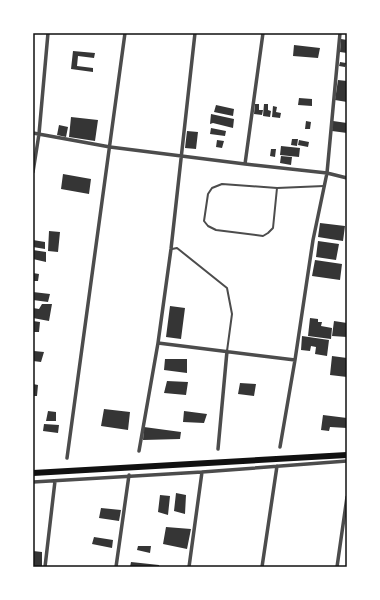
<svg xmlns="http://www.w3.org/2000/svg" width="380" height="600" font-family="Karla,sans-serif">
<rect width="100%" height="100%" fill="#fff"/>
<path fill="#353535" d="M341,39L347,40V53L340,52Z
M294,45L320,48L318,58L293,56Z
M73,51L95,53L94,58L78,56L77,66L93,68V72L71,69Z
M340,62L346,63L345,67L339,66Z
M338,80L347,81V102L335,100Z
M299,98L312,99V106L298,105Z
M255,104H259V110H263L262,115L254,114Z
M264,104H268V110L271,111L270,117L263,116Z
M216,105L234,109L233,116L214,112Z
M273,106L277,107L276,112L281,113L280,118L272,117Z
M211,114L234,119L233,128L213,123L210,124Z
M71,117L98,120L95,141L69,137Z
M306,121L311,122L310,129H305Z
M333,121L347,123V133L332,131Z
M59,125L68,127L66,137L57,135Z
M211,128L226,131L225,136L210,134Z
M187,131L198,132L196,149L185,148Z
M292,139H298L297,146L291,145Z
M217,140L224,141L222,148L216,147Z
M299,140L309,142L308,147L298,145Z
M281,146L300,148L299,157L280,155Z
M271,149H276L275,157L270,156Z
M281,156L292,157L291,165L280,163Z
M63,174L91,179L89,194L61,189Z
M320,223L345,226L343,241L318,237Z
M49,231L60,232L58,252L48,251Z
M33,240L45,242V249L33,247Z
M318,241L339,244L336,260L316,257Z
M33,250L46,252V262L33,259Z
M315,260L342,264L340,280L312,276Z
M33,273L39,274L38,281H33Z
M33,292L50,294L48,302L33,300Z
M42,304H52L49,321L33,318V308L39,309Z
M170,306L185,308L181,339L166,337Z
M310,318L318,319V322H322L321,326L332,328L331,339L308,336Z
M33,321L40,322L39,332H33Z
M334,321L347,323V337L332,336Z
M302,336L329,340L327,356L315,354L316,347L311,346L310,351L301,350Z
M34,351L44,352L41,362L33,361Z
M332,356L347,358V377L330,375Z
M165,359H187V373L164,370Z
M167,381L188,382L186,395L164,393Z
M240,383L256,384L254,396L238,394Z
M33,384L38,385L37,396H33Z
M104,409L130,412L128,430L101,426Z
M48,411L56,412V421H46Z
M184,411L207,414L204,423L183,422Z
M323,415L347,418V428L330,427L329,431L321,430Z
M44,424L59,425L58,433L43,431Z
M144,427L181,432L180,439L143,440Z
M176,493L186,495L185,514L174,511Z
M160,495L170,496L168,515L158,512Z
M101,508L121,510L119,521L99,518Z
M166,527L191,529L187,549L163,544Z
M94,537L113,540L112,548L92,544Z
M138,546H151L150,553L137,550Z
M33,551L42,552V567H33Z
M131,562L159,565V567H130Z"/>
<g fill="none" stroke-linecap="round" stroke-linejoin="round">
<path stroke="#4c4c4c" stroke-width="2" d="M277,188L273,228L268,233L263,236L216,230L208,226L204,221L208,194L212,188L222,184L277,188L324,186
M172,249L177,248L227,288L232,314L227,351"/>
<path stroke="#4c4c4c" stroke-width="3.5" d="M33,133L110,147L245,164L327,173L347,178
M245,164L263,33
M33,172L39,134L48,33
M158,343L295,360
M280,447L295,360L313,240L327,173L340,33
M218,449L227,351
M139,451L158,343L171,249L195,33
M67,458L125,33
M33,482L202,472L347,461
M45,567L55,481
M116,567L129,475
M189,567L202,472
M262,567L277,466
M337,567L347,497"/>
<path stroke="#111" stroke-width="6" d="M33,473L347,455"/>
</g>
<rect width="380" height="600" fill="none" stroke="#ffffff" stroke-width="68"/>
<rect x="34" y="34" width="312" height="532" fill="none" stroke="#111" stroke-width="1.5"/>
</svg>
